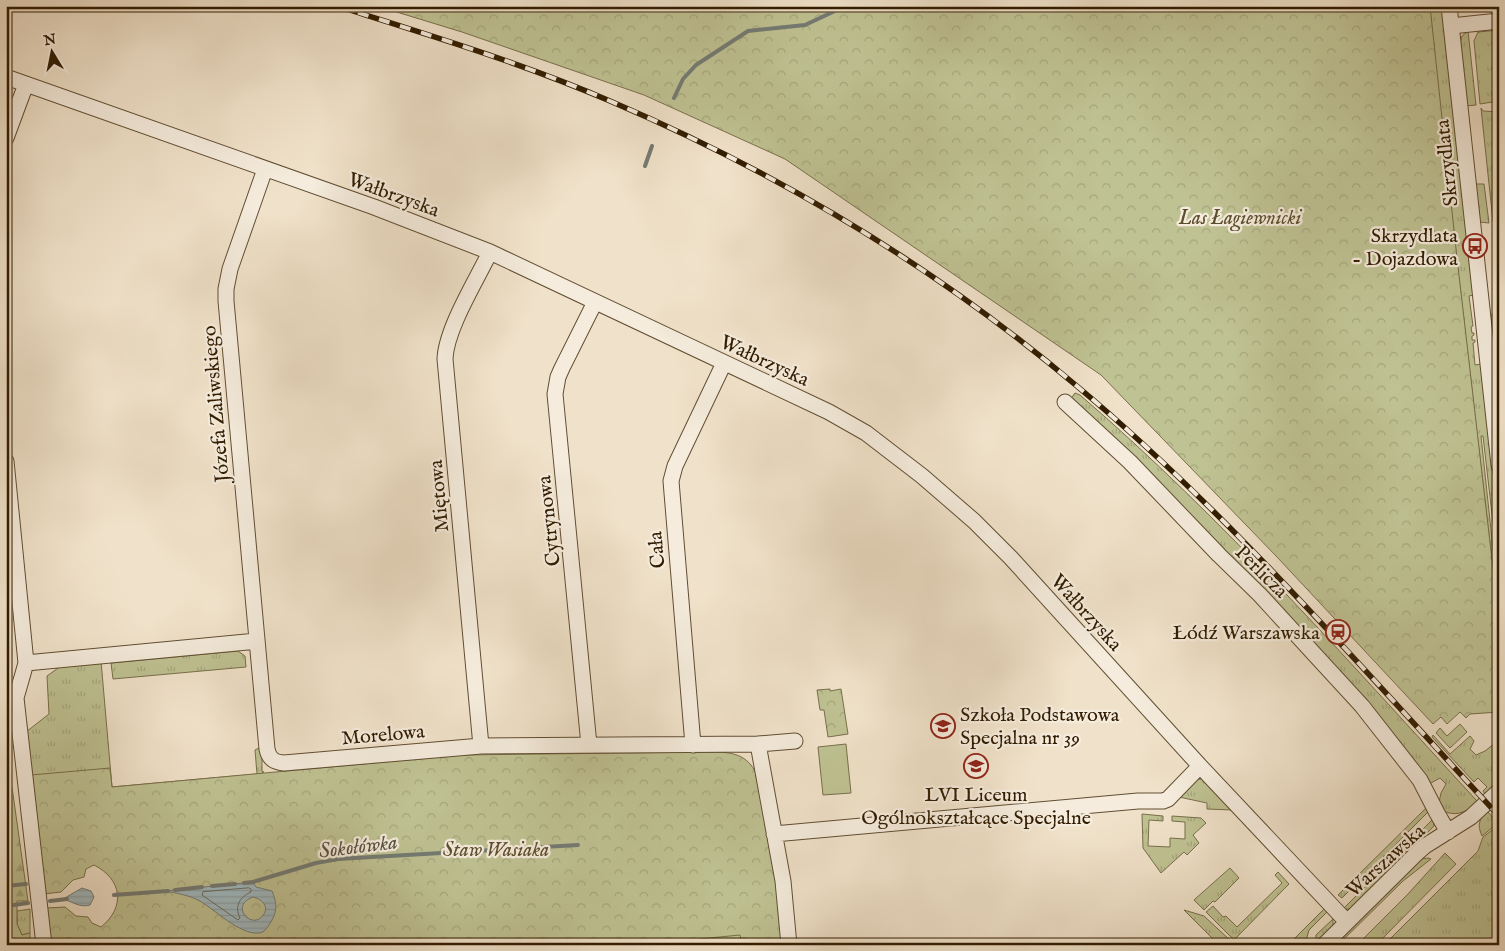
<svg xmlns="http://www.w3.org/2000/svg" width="1505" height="951" font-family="'IM FELL English',serif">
<defs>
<pattern id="grass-tufts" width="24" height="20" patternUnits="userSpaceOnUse" patternTransform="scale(1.25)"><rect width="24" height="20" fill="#bfc293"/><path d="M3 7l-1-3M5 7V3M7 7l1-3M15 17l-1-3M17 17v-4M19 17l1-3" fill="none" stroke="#a5a67d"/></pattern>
<pattern id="forest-firs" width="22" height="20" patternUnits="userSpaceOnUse" patternTransform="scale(1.25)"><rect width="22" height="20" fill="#bfc293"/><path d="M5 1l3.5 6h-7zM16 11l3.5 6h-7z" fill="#a5a67d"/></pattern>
<pattern id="park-crowns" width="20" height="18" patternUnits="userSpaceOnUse" patternTransform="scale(1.25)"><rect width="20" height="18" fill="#bfc293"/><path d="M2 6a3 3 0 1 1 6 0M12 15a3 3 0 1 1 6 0" fill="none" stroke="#a5a67d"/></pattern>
<pattern id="water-rules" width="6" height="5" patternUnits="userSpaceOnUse" patternTransform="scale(1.25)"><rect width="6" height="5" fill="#a0bac2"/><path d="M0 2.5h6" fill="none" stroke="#8a9fa5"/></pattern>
</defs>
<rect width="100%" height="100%" fill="#f0e2ca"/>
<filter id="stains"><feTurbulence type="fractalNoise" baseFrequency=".004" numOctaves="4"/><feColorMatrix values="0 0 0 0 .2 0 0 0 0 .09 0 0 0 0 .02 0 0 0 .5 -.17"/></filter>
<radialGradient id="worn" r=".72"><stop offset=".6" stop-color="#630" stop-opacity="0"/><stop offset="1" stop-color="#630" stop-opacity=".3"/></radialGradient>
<path fill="url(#grass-tufts)" stroke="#786f4a" d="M1427,6H1442L1474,295L1469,296L1473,326L1471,327L1472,333H1474V335L1472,336V340H1475V342L1473,343L1475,365L1481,364L1499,526L1498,567L1483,436H1481L1499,605V620Z
M1499,30V101L1480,104L1474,41L1478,32Z
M1468,31L1476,105L1466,106L1460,43L1462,36Z
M1481,108L1483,111L1499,112V222H1493Z
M1476,184H1484L1489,223L1479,222L1475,186Z
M1494,313H1498L1499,316V404L1489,317Z
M1075,393L1080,395C1224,519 1349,662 1477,801L1485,794L1483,791L1487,787L1478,778L1474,782L1432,737L1433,735L1450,754L1470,736L1474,741L1470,749L1476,755L1485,751L1499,740V782C1483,797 1461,827 1438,807L1441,793L1446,784L1440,778L1431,783H1427L1069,401Z
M238,651L245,656L246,667L113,679L111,663Z
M101,661L112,787L257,774L255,750L259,748L262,756V771L264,772L48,880L26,732L49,714L47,676L61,666Z
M1460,724L1467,732L1450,748L1436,733L1440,728L1447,736Z
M1200,779H1203L1232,810L1207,809V803L1179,797L1195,780Z
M1429,805L1428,812L1342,898L1338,895Z
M1487,811L1498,823L1482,836C1477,825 1479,819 1487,811Z
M1142,814L1163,816V821L1149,820L1148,846L1170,847V838L1185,839V822L1172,821V816L1201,818L1206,823L1193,835L1199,843L1187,855L1184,852L1161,873L1143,848Z
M1433,819L1434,826L1351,909H1343Z
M1499,825V945H1384L1478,851L1483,837Z
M1445,853L1456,864L1376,945H1357L1408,894Z
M1428,858L1431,859L1403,881L1340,943L1341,939L1421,859Z
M1230,868L1239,878L1215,902L1213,901L1204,910L1194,900Z
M1278,872L1289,884L1234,940L1206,912L1213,906L1223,917L1226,916L1237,927L1282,883L1275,875Z
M1325,908L1328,911L1309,930L1306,941L1302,945H1288Z
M30,909V933L22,935L17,924V911Z
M1184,910L1204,916L1232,942L1229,945H1219Z
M1333,919V926L1316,943V935Z"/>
<path fill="url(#forest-firs)" stroke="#786f4a" d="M12,787L28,901H17V924L22,935L30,933V945H6V788Z"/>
<path fill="url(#park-crowns)" stroke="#786f4a" d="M377,6H1430L1457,258L1499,620V712L1470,714L1466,718L1460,712L1447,724L1441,717L1433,724L1277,557L1101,375L785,159L644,95L462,32Z
M830,689V691L841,689L848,734L828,737L824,710H820L817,690Z
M711,752C729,752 745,753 755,771L779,887L784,945H49L46,908L65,907L76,916L88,917L92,923L101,927C126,907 122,879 94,865L86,869L84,877L73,880L61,892L44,894L31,775L110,768L112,787L461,755Z"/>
<path fill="#bfc293" stroke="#786f4a" d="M846,744L851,793L823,795L818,747Z
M740,935L742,945H700L699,939Z"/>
<path fill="url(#water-rules)" stroke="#747b74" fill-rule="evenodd" d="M253,882L256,887L272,891C276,901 278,909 272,920C269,925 265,933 259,933C239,935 215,909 198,900C188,895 176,893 165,891ZM253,897C261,899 269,905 264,914C253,932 228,906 253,897Z
M82,888L91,891L94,897L90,905C80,908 73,902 63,899Z"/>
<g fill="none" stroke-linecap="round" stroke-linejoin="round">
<path stroke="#686b61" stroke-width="1" d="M249,888L251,889V892C240,897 234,906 240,918L238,920L202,895L203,892Z"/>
<path stroke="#747b74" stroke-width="4" d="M674,98L683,79L696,65L748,31L805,25L837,10L871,9L893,6
M645,166L652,146
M244,883L253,882L316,863L338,859L578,845
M6,886L26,884
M212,886L235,884
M175,890L202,887
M114,895L168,891
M50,901L67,899
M6,906L28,903"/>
<defs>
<path id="minor" d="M1449,6L1499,465
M1451,26L1499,21
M6,77L374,207L490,252L829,412L866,433L922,476L974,521L1011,558L1200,766L1347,922
M6,138L26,84
M265,169L230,269L226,289V301L267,749C269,759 274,762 284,763L481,746L758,744L783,881L789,945
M1065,402L1130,462L1219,555L1260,595L1362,706L1420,780L1437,813L1448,832
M6,461L26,663L16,698L44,945
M26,663L257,641
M758,744L795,741
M589,745L555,394L558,377L562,368L595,302
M693,745L671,481L675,466L724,363
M481,746L445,359C446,329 476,281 490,252
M774,834L1138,801H1163L1168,799L1200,766
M1324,945L1416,854L1425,846L1471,817L1499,791"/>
</defs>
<use href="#minor" stroke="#614e32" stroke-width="17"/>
<use href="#minor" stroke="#f5ecdd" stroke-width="15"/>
<defs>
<path id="rail" d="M337,6C429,35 522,63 610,101C779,173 938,269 1078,387C1231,515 1364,671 1499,816"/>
</defs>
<use href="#rail" stroke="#311c00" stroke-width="5.5"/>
<use href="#rail" stroke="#f5ecdd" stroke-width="4" stroke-dasharray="11" stroke-linecap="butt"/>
</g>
<defs>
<symbol id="bus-ring" viewBox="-11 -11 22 22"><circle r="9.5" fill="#f5ecdd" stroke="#8f2418" stroke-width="1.5"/><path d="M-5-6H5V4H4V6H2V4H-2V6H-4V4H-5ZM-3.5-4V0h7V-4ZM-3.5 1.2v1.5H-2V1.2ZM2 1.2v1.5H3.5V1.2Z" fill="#8f2418"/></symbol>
<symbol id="station-ring" viewBox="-11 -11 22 22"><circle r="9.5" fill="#f5ecdd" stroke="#8f2418" stroke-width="1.5"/><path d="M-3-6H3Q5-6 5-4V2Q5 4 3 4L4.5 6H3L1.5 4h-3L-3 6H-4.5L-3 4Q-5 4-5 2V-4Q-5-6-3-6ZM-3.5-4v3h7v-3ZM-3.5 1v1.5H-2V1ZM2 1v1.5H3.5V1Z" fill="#8f2418"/></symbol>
<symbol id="school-ring" viewBox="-11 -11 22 22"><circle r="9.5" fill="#f5ecdd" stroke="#8f2418" stroke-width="1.5"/><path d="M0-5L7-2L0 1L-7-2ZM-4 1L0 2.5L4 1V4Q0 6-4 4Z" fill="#8f2418"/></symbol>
</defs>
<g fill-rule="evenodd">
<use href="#bus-ring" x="1461" y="232" width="28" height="28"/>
<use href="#station-ring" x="1324" y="618" width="28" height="28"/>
<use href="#school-ring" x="929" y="712" width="28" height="28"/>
<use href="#school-ring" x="962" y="752" width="28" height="28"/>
</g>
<g text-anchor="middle" stroke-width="4.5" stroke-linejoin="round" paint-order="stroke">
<g font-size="20" fill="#311c00" stroke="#f5ecdd">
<text transform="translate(1446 163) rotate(-96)" y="7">Skrzydlata</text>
<text transform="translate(394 194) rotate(20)" y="7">Wałbrzyska</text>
<text transform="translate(765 360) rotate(25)" y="7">Wałbrzyska</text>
<text transform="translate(215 404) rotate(-95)" y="7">Józefa Zaliwskiego</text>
<text transform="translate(438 496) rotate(-95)" y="7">Miętowa</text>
<text transform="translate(548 521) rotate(-96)" y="7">Cytrynowa</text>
<text transform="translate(656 550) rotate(-95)" y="7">Cała</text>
<text transform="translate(1262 571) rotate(45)" y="7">Perlicza</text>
<text transform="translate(1087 612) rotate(48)" y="7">Wałbrzyska</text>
<text transform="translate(383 734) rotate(-5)" y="7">Morelowa</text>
<text transform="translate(1385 860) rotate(-42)" y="7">Warszawska</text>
</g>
<g font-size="20" font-style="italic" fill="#5c4e2c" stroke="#f5ecdd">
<text x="1240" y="224">Las Łagiewnicki</text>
<text x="496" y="856">Staw Wasiaka</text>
</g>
<g font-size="20" fill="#311c00" stroke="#f5ecdd" text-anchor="end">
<text x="1458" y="242">Skrzydlata<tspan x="1458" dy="23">- Dojazdowa</tspan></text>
<text x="1320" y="639">Łódź Warszawska</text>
<text x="960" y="721" text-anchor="start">Szkoła Podstawowa<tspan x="960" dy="23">Specjalna nr 39</tspan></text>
<text x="976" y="801" text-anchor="middle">LVI Liceum<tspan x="976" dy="23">Ogólnokształcące Specjalne</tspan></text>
</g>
<g font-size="21" font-style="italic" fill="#585344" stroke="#f5ecdd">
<text transform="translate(358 846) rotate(-7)" y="7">Sokołówka</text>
</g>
</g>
<rect width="1505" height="951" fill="none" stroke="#f0e2ca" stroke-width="25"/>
<rect x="8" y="8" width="1490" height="936" fill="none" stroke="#311c00" stroke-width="2.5"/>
<rect x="12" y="12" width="1480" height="926" fill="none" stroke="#311c00"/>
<g transform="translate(52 52) rotate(350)" stroke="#f5ecdd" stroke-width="4" paint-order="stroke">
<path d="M0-4L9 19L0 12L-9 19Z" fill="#311c00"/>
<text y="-8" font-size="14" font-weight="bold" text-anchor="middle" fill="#311c00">N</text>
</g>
<rect width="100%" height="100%" filter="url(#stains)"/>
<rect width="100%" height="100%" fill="url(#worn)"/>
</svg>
